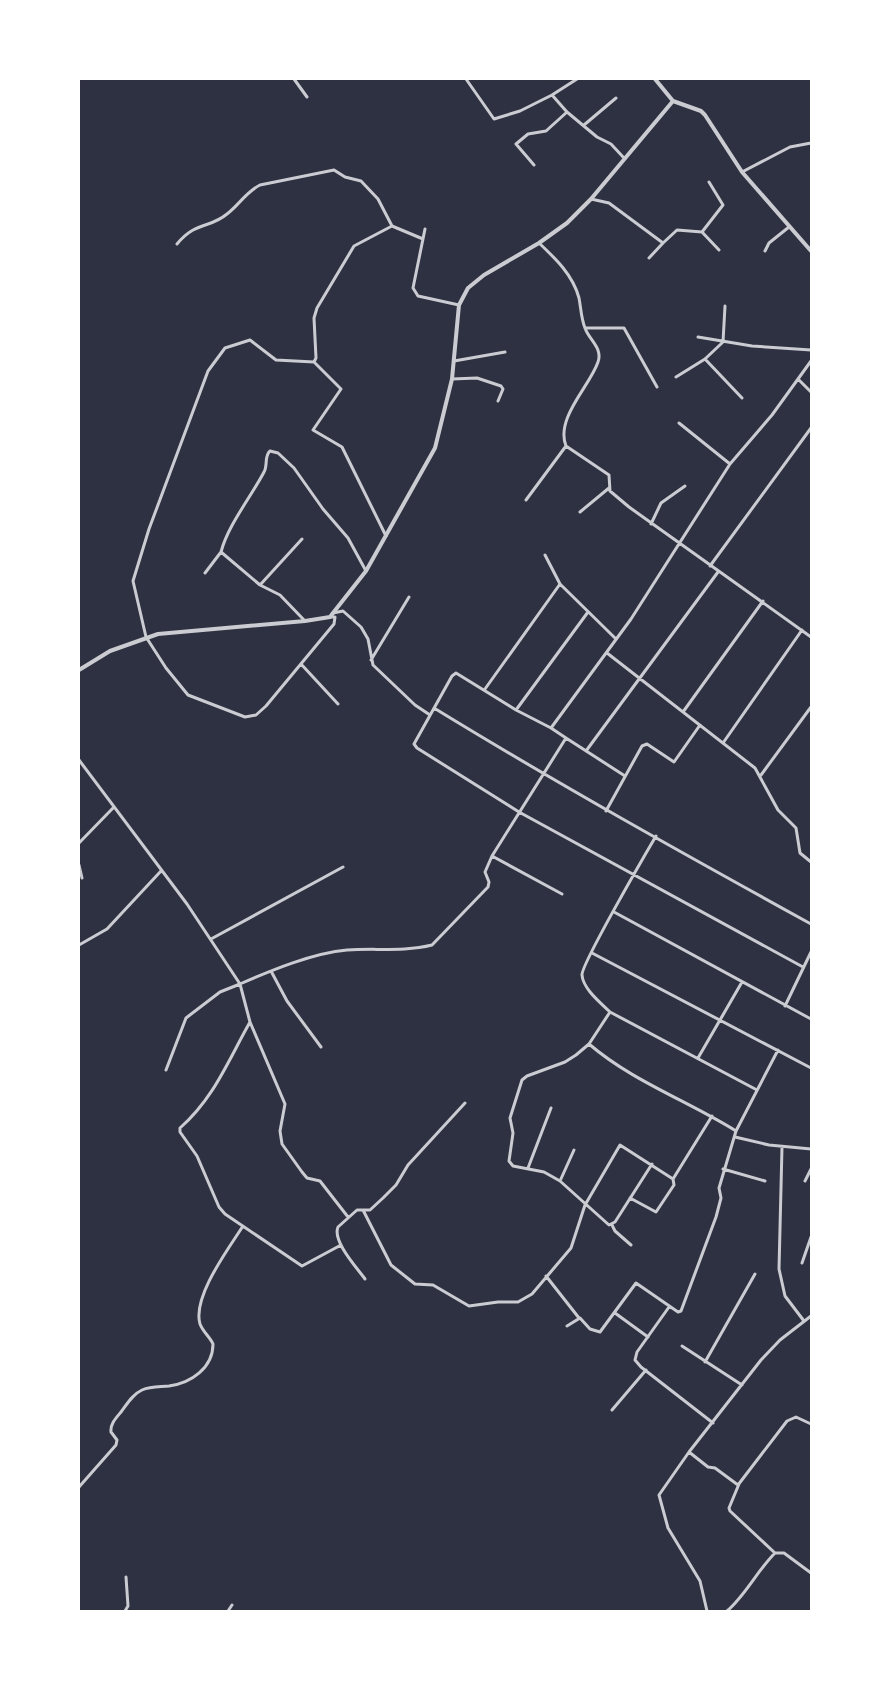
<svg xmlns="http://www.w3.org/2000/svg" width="890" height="1690" font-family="'Work Sans',sans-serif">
<rect width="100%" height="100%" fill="#2d3142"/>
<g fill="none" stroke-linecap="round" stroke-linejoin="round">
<path stroke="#caccd0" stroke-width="3" d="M294,79L307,97
M466,79L494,119L520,111L552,95
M577,79L552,95L567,112L597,137L611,144L624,158
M584,125L616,98
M534,165L516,144L528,134L546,131L567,112
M742,172L790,147L811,143
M591,199L609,203L663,243L677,230L702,232L723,205L709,182
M425,229L413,288L418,296L459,305
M702,232L719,250
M539,243C555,258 573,275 579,298C581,308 581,318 585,328C589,340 603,348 598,362C590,386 555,418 566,446L609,475L610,491L629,507L811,637
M177,244C196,221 209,229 227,214C239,205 246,192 260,185L334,170L345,177L361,181L378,199L392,226
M765,251L769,243L789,227
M649,258L663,243
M585,328H624L657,387
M698,337L752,346L811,350
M705,359L742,398
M454,361L505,352
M314,362L341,389L313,430L342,447L386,536
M676,377L705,359L723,342L725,306
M452,379L477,378L501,386L503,389L498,401
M798,379L811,392
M679,423L730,464
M526,500L566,446
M580,512L609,488
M651,524L661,503L685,486
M545,555L560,584L615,638
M710,566L811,428
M205,573L221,552
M260,585L302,539
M333,613L343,611L361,627L368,639L373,665L415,705L430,715
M330,617H335L334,624L266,706L256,715L245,717L188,695L166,668L146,637L133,581L149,529L208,371L225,348L250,340L276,360L314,362L316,358L314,318L317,308L354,246L392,226L423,239
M305,621L280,595L260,585L221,552C228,525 251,497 264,472C268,465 264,456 270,451L278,453L294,468L323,509L348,538L366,571
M607,653L755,768L778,810L796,828L800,853L811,862
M371,660L409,597
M301,664L338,704
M485,689L560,584
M434,708C558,784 684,854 811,924
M516,710L588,612
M683,712L763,601
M551,728L516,710L456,673L452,676L414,744L417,748L519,812L803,967
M566,738L625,776
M723,743L802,630
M586,751L718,572
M79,760L187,904L240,984C272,970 313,953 347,950C375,948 404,952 432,945L488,887L489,882L485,872L492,856L566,738L551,728L631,619L730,464L772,415L811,361
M761,775L811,707
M606,811L642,746L647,744L674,762L700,725
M656,836C646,853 581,965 582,975C583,989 601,1003 610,1012L757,1090
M79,843L113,808
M492,856L562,894
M79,865L82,878
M614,912L811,1019
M211,939L343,867
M79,945L107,929L161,871
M592,953L811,1068
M271,971L287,1001L321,1047
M785,1006L811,952
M610,1012L589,1044L576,1055L565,1062L527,1076L522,1080L510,1118L513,1133L509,1161L513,1166L544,1172L560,1181L609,1225L615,1222L652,1164
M250,1022C228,1061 214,1098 180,1128V1132L197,1156L219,1207L225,1214L302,1266L341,1245
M589,1044C632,1081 688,1101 736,1131L778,1050
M698,1058L742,982
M166,1070L186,1018L220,992L240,984L250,1022L285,1104L280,1131L282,1144L302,1172L307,1178L320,1181L348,1217
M735,1137L769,1145L811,1149
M782,1147L779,1269L785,1296L804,1321
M528,1168L551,1108
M723,1169L765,1181
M560,1181L574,1150
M805,1181L811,1169
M630,1198L656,1212L674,1185L673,1179
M363,1210L391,1265L415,1284L433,1285L469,1306L498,1302H518L532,1294L571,1248L585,1205L620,1145L673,1179L712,1116
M612,1225L615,1231L631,1245
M802,1263L811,1237
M546,1276L579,1318
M365,1279C357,1268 332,1241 338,1227L357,1210H370L383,1198L396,1185L408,1165L465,1103
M669,1307L637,1352L635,1360L641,1367L713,1423
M615,1313L648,1337
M567,1326L580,1318L590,1329L600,1332L636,1283L678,1312L681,1311L716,1217L721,1198L719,1188L736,1131
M682,1346L742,1385
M705,1362L755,1274
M612,1410L646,1370
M689,1452L708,1467L715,1468L738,1485L787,1421L796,1417L811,1424
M739,1484L729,1508L730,1511L775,1553
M79,1487L116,1445L117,1440L111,1432C110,1424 116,1418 121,1412C127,1404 133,1394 142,1390C151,1386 160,1387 169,1386C191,1383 213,1368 213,1344C210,1337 203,1332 200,1324C192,1297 229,1248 243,1226
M125,1611L128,1606L126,1577
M228,1611L232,1605
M707,1611L700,1581L668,1528L659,1495L689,1452L761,1360L780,1340L811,1316
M727,1611C745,1596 757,1571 775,1553H784L811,1573"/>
<path stroke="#caccd0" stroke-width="4" d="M655,79L673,101L701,111L705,115L742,172L811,251
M79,670L110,651L158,634L305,621L330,617L333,613L366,571L435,448L452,379L459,305L468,288L484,275L539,243L567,223L591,199L673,101"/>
</g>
<rect width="890" height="1690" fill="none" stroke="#ffffff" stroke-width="160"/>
</svg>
